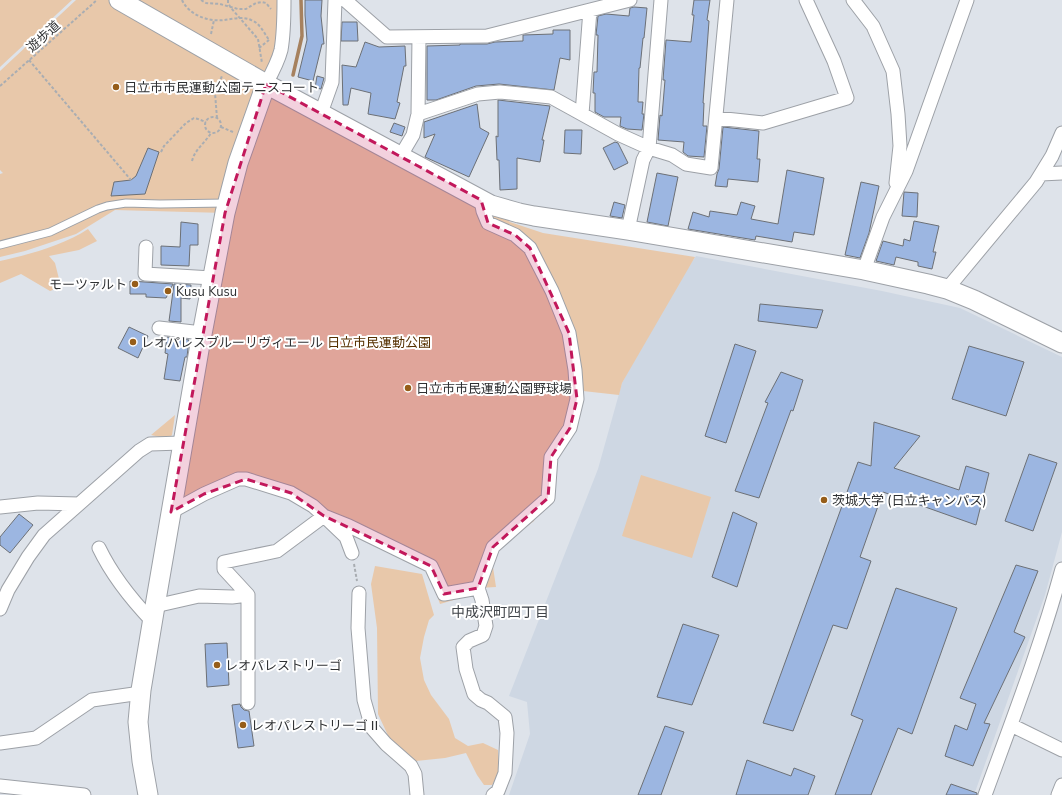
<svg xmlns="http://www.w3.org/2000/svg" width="1062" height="795" font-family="'Nunito Sans','Noto Sans JP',sans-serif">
<rect width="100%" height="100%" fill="#dee3ea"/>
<path fill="#ced7e3" d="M696,256L882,291L960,308L1062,357V532L1045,595L974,795H509L530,734L527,702L509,696L598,469L622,383L663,305Z"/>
<path fill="#e8c8aa" d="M0,0H72L0,67Z
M76,0H284L283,34L266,84L491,205L510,222L543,233L695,257L622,383L619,395L583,391L534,521L491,554L496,587L478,588L474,594L440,604L428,570L301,500L238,479L171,508L225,213L115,210L76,234L25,251L0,257V174L3,173L0,170V71Z
M88,229L97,241L79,250L49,256L55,263L61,287L50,291L21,274L0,283V261C28,255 64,245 88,229Z
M175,415L172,435L168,439L151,435Z
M641,475L711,497L692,558L622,536Z
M375,566L422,574L434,615L429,620L424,637L420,658L424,680L431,695L449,719L455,738L468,746L483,743L498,750L499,773L492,785H484L477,775L466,753L445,758L416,761L392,744L378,714L377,628L371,584Z"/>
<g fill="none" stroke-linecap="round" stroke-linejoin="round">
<path stroke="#a6815e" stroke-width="3.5" d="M293,75L302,36L301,0"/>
</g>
<path fill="#9cb6e1" stroke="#6c7076" d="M305,0H322L321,16L324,44H322L313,81L298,77L307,40L305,15Z
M694,0H710L707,20L709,21L703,103H704L703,126H707L704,157L688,156L683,152L684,142L658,140L660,115L662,116L665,80H663L666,40L691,42L694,15H692Z
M634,7L647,8L644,38H643L640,68H639L638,102H643L642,114H644L642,130L627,129L620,126L621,117H604L595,112V93H593L594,72H597L598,35H596L598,16L606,14L629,16L630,8Z
M342,22H357L358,41H341Z
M553,30H570V60L560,58L554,90L499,84L476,86L436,100H427V46L460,45V44H487L495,42L523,41V35L553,34Z
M365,42L379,47L405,46L406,66H404L397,102L400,103L395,119L368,114L371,93L351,88L348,105H343L342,65L356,67Z
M317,76L324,78L321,89L315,88Z
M498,100L550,106L542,140H544L540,162L517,158V189L500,190L499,160H497L496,136L498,137Z
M477,104L480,128L489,133L469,177L425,157L435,134L424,138V122Z
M394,123L405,127L402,136L390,132Z
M723,127L759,131L757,159H760L758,182L728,179L727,187L715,186L717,174L719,169Z
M565,130H582L581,154L564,153Z
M615,142L618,143L628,163L614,170L603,148Z
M148,148L159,152L145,194L111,196L114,182L131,180L136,176Z
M787,170L824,178L814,235L794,232L792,242L756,236L755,240L688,229L693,212L709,217L710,211L737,215L741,202L755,206L751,219L778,224Z
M657,173L678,177L668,226L647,222Z
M861,182L879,186L869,233L860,258L845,255Z
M904,192L918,193L917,217L902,216Z
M614,202L625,205L622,218L610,216Z
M914,221L939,226L933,252H936L932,269L918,266V262L896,257L894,265L876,261L883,241L903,246L904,239L910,241Z
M181,222L198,224V245H190L189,266L161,265V246L180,247Z
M130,281L145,282L173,284L166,298L146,297V294H130Z
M174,284L191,285L190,299L181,298V322L169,321Z
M760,304L823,310L817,328L758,321Z
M129,327L148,336L138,358L118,348Z
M167,337L189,340L187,357H185L180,381L164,379L168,354L165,353Z
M735,344L756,351L726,443L705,436Z
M969,346L1024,362L1006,416L952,399Z
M781,372L803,380L793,411L791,410L759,498L735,491L768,403L765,402Z
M874,422L920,436L894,468L959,490L966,466L989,473L976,525L883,492L860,557L871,561L847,629L833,625L793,731L763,723L858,462L871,466Z
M1029,454L1057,463L1033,531L1005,521Z
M733,512L757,523L737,587L712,577Z
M19,514L33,525L10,553L0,545V537Z
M1016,565L1038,571L1014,632L1025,637L984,723L990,724L973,766L945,756L955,725L967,730L976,704L960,698Z
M896,588L957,608L912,734L898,728L871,795H835L863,720L851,715Z
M683,624L719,635L692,705L657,697Z
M227,643L229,685L207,687L205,644Z
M240,704L241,707L244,710L249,711L254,746L238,748L232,705Z
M665,726L684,732L661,795H638Z
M747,760L791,776L794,768L815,776L808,795H736Z
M951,784L977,793V795H946Z"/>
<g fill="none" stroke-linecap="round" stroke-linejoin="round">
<defs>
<path id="lane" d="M0,245L50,232L98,209L107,206L126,203L160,204L226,203"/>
<path id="street" d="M345,0L387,37L487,36L630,0
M853,0L873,26L893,71L898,114L900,146L896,183
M266,84C272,73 278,62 281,50C284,33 284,17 284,0
M321,113L332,82L335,0
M418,114L478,94L500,92L551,97L618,134L649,148L672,155L686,164L711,168L727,0
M582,114L590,10
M716,118L763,123L847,98L834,61L806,0
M400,157L413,135L418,114L419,37
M1041,174L1062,173
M481,200L483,211L488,223L515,235L530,248L552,291L569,333L575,370L577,399L570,428L551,457L548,498L493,547L478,588L482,600L486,626L483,635L469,641L463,647L466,669L474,694L481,700L488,703L505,717L507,733L505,773L498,791L493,795
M628,230L643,160L649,148L661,0
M146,247L145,274L212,278
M864,270L883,217L906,171L967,0
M947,289L1036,182L1052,156L1062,133
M159,328L202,333
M0,507L38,503L79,504
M171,512L204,494L238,479H246L291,493L313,506L324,516L349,526L431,566L444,594L478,588
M99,548C112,575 131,599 152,621
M359,593L358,628L364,700L372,728L386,744L411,766L415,774L417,795
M248,595V703
M155,606L199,596L232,597L248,595L224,569V562L277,551L324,516L346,537L352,553
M0,609L8,590L28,557L44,535L139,451L150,444L182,443
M1011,725L1062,750
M0,743L36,738L92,700L141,693
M0,786L84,795
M985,795C1012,721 1041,646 1062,569
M1058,795L1062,785"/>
<path id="secondary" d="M119,0L266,84L491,205L519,213L534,216L628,230L864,270L928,284L947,289L974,300L1062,343
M148,795L142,761L138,722L141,690L155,606L199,350L225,213L238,163L266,84"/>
</defs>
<use href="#lane" stroke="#9da1a7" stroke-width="9"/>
<use href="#street" stroke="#9da1a7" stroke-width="15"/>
<use href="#secondary" stroke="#9da1a7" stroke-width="21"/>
<path stroke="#a9adb2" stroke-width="2" stroke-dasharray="3 2" stroke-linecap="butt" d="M182,0C189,15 208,22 224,20C233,19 243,16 251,20C260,23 264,33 269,40
M201,0L206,3L220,4L238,9H246L256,3L262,2L266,3L271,9
M228,0V3L231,8L258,39L262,63
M211,34L214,20
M259,48L269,40
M29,60L131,180
M0,86L97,0
M205 125a8 8 0 1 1 16 0a8 8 0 1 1-16 0Z
M217,118L215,93L222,76
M221,127L233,132
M161,152L164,146L186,123L194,118L198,119L206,122
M192,161C195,149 205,143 211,133
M354,564L357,581"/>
<use href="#lane" stroke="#fff" stroke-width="7"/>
<use href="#street" stroke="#fff" stroke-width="13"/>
<use href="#secondary" stroke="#fff" stroke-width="19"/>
</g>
<path fill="#c2185b" fill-opacity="0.2" stroke="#c2185b" stroke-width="3" stroke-dasharray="8 5" stroke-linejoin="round" d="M266,84L481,200L488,223L515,235L530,248L569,333L577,399L570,428L551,457L548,498L493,547L478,588L444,594L431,566L324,516L291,493L246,479L204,494L171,512L225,213Z"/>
<g fill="#965d19" stroke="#fff" stroke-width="1.5">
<circle cx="116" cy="87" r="4"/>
<circle cx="135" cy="284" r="4"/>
<circle cx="168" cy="291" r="4"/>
<circle cx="133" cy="342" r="4"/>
<circle cx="408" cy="388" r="4"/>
<circle cx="824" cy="500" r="4"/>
<circle cx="217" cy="665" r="4"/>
<circle cx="243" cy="725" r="4"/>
</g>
<g text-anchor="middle" stroke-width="4" stroke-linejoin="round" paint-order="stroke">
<g font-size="13" fill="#2f3133" stroke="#fff">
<text transform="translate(43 36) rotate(-42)" y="5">遊歩道</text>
</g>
<g font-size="13" fill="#2f3133" stroke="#fff" text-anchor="start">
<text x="124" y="92">日立市市民運動公園テニスコート</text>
<text x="127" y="289" text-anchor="end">モーツァルト</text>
<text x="176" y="296">Kusu Kusu</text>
<text x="141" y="347">レオパレスブルーリヴィエール</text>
<text x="416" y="393">日立市市民運動公園野球場</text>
<text x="832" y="505">茨城大学 (日立キャンパス)</text>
<text x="225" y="670">レオパレストリーゴ</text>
<text x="251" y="730">レオパレストリーゴⅡ</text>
</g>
<g font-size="13" fill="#553000" stroke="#fff">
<text x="379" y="347">日立市民運動公園</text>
</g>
<g font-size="14" fill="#404449" stroke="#fff">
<text x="500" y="617">中成沢町四丁目</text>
</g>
</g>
</svg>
